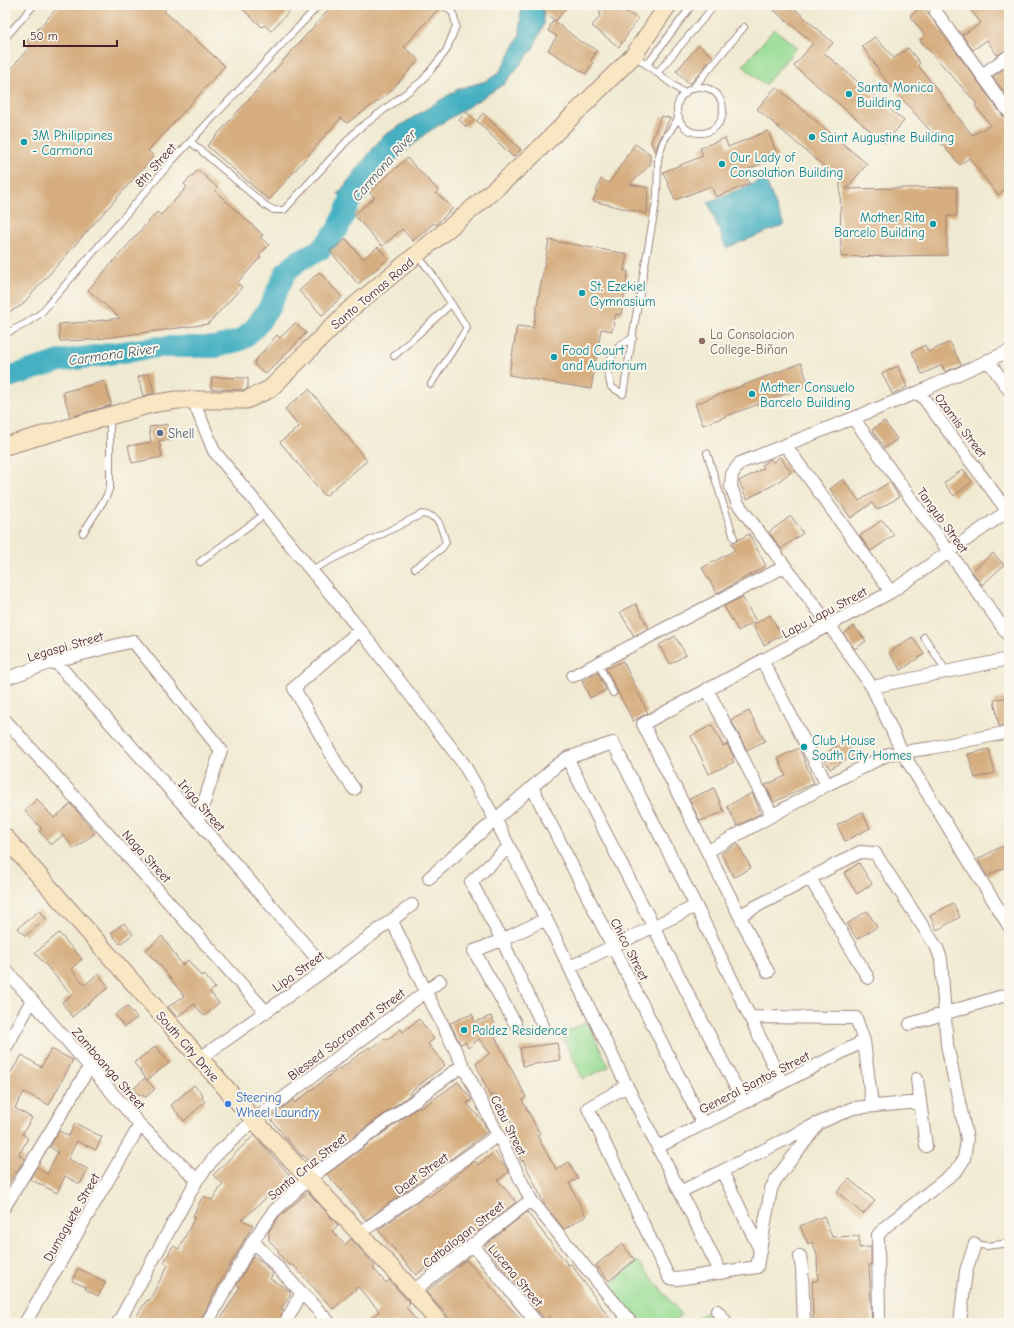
<svg xmlns="http://www.w3.org/2000/svg" width="1014" height="1328" font-family="'Comic Neue',sans-serif">
<rect width="100%" height="100%" fill="#fbf7ec"/>
<filter id="ink" filterUnits="userSpaceOnUse"><feTurbulence type="fractalNoise" baseFrequency=".025" numOctaves="2"/><feDisplacementMap in="SourceGraphic" scale="8" xChannelSelector="R" yChannelSelector="G"/><feConvolveMatrix kernelMatrix="1 2 1 2 8 2 1 2 1" color-interpolation-filters="sRGB"/></filter>
<filter id="wash" filterUnits="userSpaceOnUse"><feTurbulence type="fractalNoise" baseFrequency=".012" numOctaves="4" result="noise"/><feDisplacementMap in="SourceGraphic" scale="16" xChannelSelector="R" yChannelSelector="G"/><feGaussianBlur stdDeviation="0.9" result="paint"/><feColorMatrix in="noise" values="0 0 0 0 0 0 0 0 0 0 0 0 0 0 0 0 0 1.4 0 .05"/><feComposite in="paint" operator="in"/></filter>
<g filter="url(#wash)">
<rect width="100%" height="100%" fill="#f0ead2"/>
<path fill="#99dd95" stroke="#727e60" d="M774,29L797,47L765,85L743,66Z
M587,1022L609,1067L583,1079L561,1034Z
M638,1261L682,1315L671,1323H637L607,1286Z
M705,1312L714,1323H691Z"/>
<path fill="#44b0c2" stroke="#476876" d="M521,5H543L544,24L533,49L504,84L425,134L387,168L354,204L338,194L382,137L458,89L486,81L499,73L520,35Z
M765,179L784,225L726,248L708,202Z"/>
<g fill="none" stroke-linecap="round" stroke-linejoin="round">
<path stroke="#44b0c2" stroke-width="22" d="M5,378L60,361L158,347H216L241,340L255,328L269,308L286,272L298,261L321,249L338,229L350,201L371,178"/>
</g>
<g id="blocks">
<path fill="#d5ad7f" d="M60,5H169L164,11L225,66L148,151L154,156L21,306L5,314V76L31,45L27,41Z
M238,5H295L271,31L264,25L262,27Z
M333,5H440V7L404,47L419,60L388,94L347,123L341,118L269,200L207,146Z
M547,5H568L556,21L543,11Z
M605,5H616L638,19L619,47L592,26L601,15L599,13Z
M768,5H801L796,10L833,43L824,53L904,121L885,143L794,66L813,43Z
M976,5H1009V49L997,55L987,40L973,50L962,35L981,23L970,9Z
M923,6L1003,116L1009,119V186L998,195L969,158L960,165L878,71L879,70L862,46L875,37L894,58L908,48L920,63L918,65L972,135L991,125L975,106L977,104L920,40L925,36L910,16Z
M553,20L582,43L583,42L597,50L591,61L593,63L586,74L548,50L557,36L548,31Z
M699,45L713,57L690,84L676,71Z
M1009,65V99L993,77Z
M776,87L867,164L846,189L957,187V216H947V255L841,257L840,180L757,109Z
M467,112L474,120L466,127L459,120Z
M483,113L521,150L513,157L477,121Z
M661,116L670,118L659,141L655,152L651,142Z
M768,131L778,157L744,171L749,184L716,197L711,186L675,200L663,172L703,156L700,148L725,138L728,147Z
M635,144L650,154V165L630,184L648,188L647,214L593,201L601,179L609,183Z
M407,158L438,190L436,193L453,208L436,225L434,223L413,241L402,229L382,246L354,215L375,197L369,192Z
M198,170L218,188L215,191L263,235L260,237L269,245L259,255L261,257L237,283L242,287L208,324L90,340L60,341L59,324L88,322L120,318L88,290L157,212L161,215L187,187L184,184Z
M346,239L363,259L378,247L388,259L358,284L330,251Z
M549,240L627,254L624,271H628L621,315L616,314L612,331L601,329L591,389L509,375L517,326L533,328Z
M319,272L342,297L322,315L299,291Z
M295,323L306,333L266,374L255,365V361L277,335L280,338Z
M950,342L961,365L945,372L942,365L922,374L912,352L925,345L928,352Z
M801,363L809,385L703,425L695,404Z
M898,366L907,387L892,394L882,373Z
M149,373L154,393L143,396L138,377Z
M212,377L248,378V388L244,390L211,389Z
M105,381L111,405L70,417L63,392Z
M309,389L367,461L325,496L280,442L299,427L285,409Z
M884,421L897,439L885,448L872,430Z
M168,424L171,439L159,441L162,457L132,463L128,446L151,442L149,427Z
M780,457L791,472L775,484L747,499L739,481L764,468L762,465L770,459L773,462Z
M963,469L972,482L954,496L944,483Z
M843,479L859,501L890,482L899,497L877,510L872,503L851,518L830,489Z
M791,516L803,533L781,549L769,532Z
M882,520L894,535L871,551L860,536Z
M749,534L766,566L717,593L702,568L735,550L731,544Z
M993,553L1004,565L982,585L972,571Z
M742,597L756,621L738,631L724,606Z
M636,604L649,628L634,636L620,612Z
M770,615L782,635L764,645L753,625Z
M854,626L866,641L855,649L844,634Z
M675,636L686,655L670,664L659,645Z
M912,637L924,654L901,670L889,653Z
M623,661L648,713L633,721L606,669Z
M598,673L606,690L590,698L582,681Z
M1009,697V725L999,726L994,700Z
M749,711L765,741L747,750L731,720Z
M712,725L723,746L727,744L734,757L732,759L734,762L709,774L691,736Z
M845,741L854,755L830,769L822,755Z
M799,748L814,783L774,802L765,785L786,776L778,758Z
M989,749L995,773L975,778L968,754Z
M714,788L724,812L700,821L689,799Z
M752,793L761,813L737,826L727,806Z
M37,799L54,818L71,804L95,833L74,849L63,835L51,845L39,831L42,829L25,811Z
M862,812L870,828L845,841L837,825Z
M738,844L751,868L734,877L721,854Z
M1002,846L1009,859V865L987,876L978,859Z
M859,863L872,884L857,894L844,873Z
M953,903L960,917L937,930L930,916Z
M40,910L46,919L25,936L18,928Z
M867,911L877,927L857,939L847,924Z
M124,923L133,934L120,944L111,933Z
M59,933L82,959L71,969L85,985L98,974L109,987L72,1017L62,1002L72,995L35,953Z
M162,936L182,965L188,960L201,976L204,974L215,988L210,992L219,1003L204,1016L194,1004L177,1017L168,1007L184,996L156,960L155,961L146,950Z
M127,1006L137,1018L124,1027L115,1015Z
M472,1014L475,1022L491,1016L500,1034L495,1037L526,1097L522,1100L540,1134L537,1135L546,1152L556,1169L569,1162L578,1179L569,1183L586,1216L564,1229L545,1205L523,1160L522,1162L513,1144L514,1143L508,1131L514,1128L496,1094L491,1097L484,1083L476,1064L490,1053L479,1039L468,1048L465,1042L460,1044L450,1023Z
M419,1019L434,1039L428,1044L445,1065L409,1093L410,1095L313,1166L303,1155L302,1156L290,1143L270,1118L293,1100L295,1103L339,1068L340,1069L369,1047L371,1049L385,1038L387,1040L401,1029L403,1032Z
M557,1043L560,1060L523,1066L520,1048Z
M156,1046L169,1063L147,1080L134,1063Z
M51,1049L73,1060L49,1105L24,1092L15,1108L32,1118L22,1134L28,1138L19,1155L25,1159L5,1188V1069L11,1072L22,1055L41,1067Z
M145,1078L155,1089L146,1097L131,1091Z
M458,1082L472,1100L467,1103L483,1122L488,1131L446,1163L444,1161L417,1183L366,1220L327,1174L420,1106L421,1108Z
M194,1085L203,1095L202,1098L205,1102L184,1121L171,1105Z
M75,1123L102,1137L96,1150L77,1141L68,1159L88,1169L80,1184L65,1176L57,1193L30,1179L37,1167L47,1174L58,1152L50,1147L59,1131L69,1136Z
M254,1135L292,1178L269,1199V1195L242,1220L253,1225L216,1289L199,1323H132L147,1300L149,1301L168,1265L164,1262L173,1246L179,1249L195,1217L193,1216L203,1196L212,1200L223,1184L213,1175Z
M495,1152L509,1172L498,1180L516,1202L476,1233L474,1230L416,1275L378,1230L427,1195L429,1197L475,1161L478,1165Z
M849,1179L875,1201L863,1214L837,1192Z
M308,1192L338,1225L332,1231L345,1245L351,1239L375,1266L373,1268L386,1283L389,1280L405,1298L410,1303L406,1307L418,1323H365L379,1311L358,1287L333,1309L293,1265H289L278,1253L279,1251L269,1240V1231L277,1219Z
M527,1212L568,1265L571,1264L613,1323H555L550,1316L545,1320L512,1277L510,1279L505,1272L485,1245Z
M824,1216L832,1237L859,1236V1248L871,1247V1265H869L872,1323H813L812,1281H818L817,1255L812,1242L808,1244L800,1226Z
M622,1244L635,1260L609,1281L596,1265Z
M253,1256L262,1262L273,1274L270,1279L290,1291V1295L281,1309L284,1310L278,1323H218L240,1287L237,1285Z
M466,1260L484,1279L524,1323H454L426,1292Z
M78,1268L106,1282L98,1296L85,1289L86,1287L72,1281Z"/>
</g>
</g>
<g filter="url(#ink)">
<use href="#blocks" fill-opacity="0" stroke="#9d847e" stroke-width="1"/>
<g fill="none" stroke-linecap="round" stroke-linejoin="round">
<defs>
<path id="lane" d="M5,38L34,5
M635,56L685,94
M647,65L692,5
M657,73L715,5
M677 110a23 23 0 1 1 46 0a23 23 0 1 1-46 0Z
M693,88L744,27
M191,142L266,206L274,210H284L356,131L422,81L446,51L456,26L453,13L444,5
M418,256L430,271L467,328L431,384
M5,334L25,324L41,313L171,162L319,5
M633,338L620,345L606,365L611,387L623,394L634,327L657,197L658,159L663,142L679,117
M394,356L451,304
M707,453L734,538
M83,533L106,497L110,487V418
M200,562L265,514
M311,570L422,514C441,516 440,526 446,542L442,548L415,568
M924,637L947,672
M598,663L613,693
M975,1244L987,1246L1009,1243"/>
<path id="street" d="M936,12L1009,112
M982,75L1009,56
M1009,351L919,392L740,463L732,474L731,487L738,504L830,626L872,687L902,752L1009,926
M988,360L1009,390
M919,392L1009,513
M193,400L214,451L360,630L463,763L495,819L546,919L627,1086L721,1273
M854,419L1009,636
M786,446L891,592
M762,660L827,785
M55,661L198,821L326,969
M573,676L784,567
M5,679L55,661L133,641L221,750L198,821
M872,687L1009,659
M707,689L772,815
M5,720L125,853L266,1012
M567,758L744,1103
M532,787L703,1124
M354,789L339,768L294,688L360,630
M509,847L471,882L502,940L543,1026
M708,851L827,785L889,754L931,748L1009,732
M429,878L556,766L567,758L613,743L696,906L782,1083
M810,878L868,978
M740,915L860,852L875,853L937,948L941,959L947,1045L967,1139L964,1159L957,1170L885,1227L878,1235L879,1323
M392,921L426,992L531,1200L631,1323
M570,967L696,906
M5,969L140,1125L197,1180
M768,972L643,724L891,592L1009,510
M750,1017L856,1018L864,1041L872,1106
M515,1023L474,951L502,940L546,919
M910,1024L1009,994
M5,1049L32,1000
M199,1059L326,969L412,905
M917,1079L926,1146
M627,1086L588,1108L669,1278L677,1279L757,1267L771,1189L776,1179L819,1123L853,1108L920,1102
M658,1147L864,1041
M722,1171L760,1250
M680,1192L816,1124
M5,1206L89,1068
M360,1233L498,1135
M253,1241L330,1323
M472,1244L537,1323
M800,1256L802,1269L804,1323
M413,1291L531,1200
M717,1311L727,1323
M25,1323L140,1125
M118,1323L197,1180L217,1154L254,1120L440,981
M207,1323L253,1241L273,1212L310,1178L463,1065
M285,1323L301,1294
M960,1323L966,1271L975,1244"/>
<path id="secondary" d="M5,446L151,404L177,400H246L270,389L348,311L472,209L529,159L634,55L668,5
M5,837L254,1120L413,1291L439,1323"/>
</defs>
<use href="#lane" stroke="#9d847e" stroke-width="8"/>
<use href="#street" stroke="#9d847e" stroke-width="14"/>
<use href="#secondary" stroke="#9d847e" stroke-width="19"/>
<use href="#lane" stroke="#fff" stroke-width="6"/>
<use href="#street" stroke="#fff" stroke-width="12"/>
<use href="#secondary" stroke="#f9e7c3" stroke-width="17"/>
</g>
</g>
<g fill="#0f9aa8" stroke="#fbf7ec" stroke-width="1.5">
<circle cx="849" cy="94" r="4"/>
<circle cx="812" cy="137" r="4"/>
<circle cx="24" cy="142" r="4"/>
<circle cx="722" cy="164" r="4"/>
<circle cx="933" cy="224" r="4"/>
<circle cx="582" cy="293" r="4"/>
<circle cx="554" cy="357" r="4"/>
<circle cx="752" cy="394" r="4"/>
<circle cx="804" cy="747" r="4"/>
<circle cx="464" cy="1030" r="4"/>
</g>
<circle fill="#8d6e63" stroke="#fbf7ec" stroke-width="1.5" cx="702" cy="341" r="4"/>
<circle fill="#5c6f8a" stroke="#fbf7ec" stroke-width="1.5" cx="160" cy="433" r="4"/>
<circle fill="#3f7fe0" stroke="#fbf7ec" stroke-width="1.5" cx="228" cy="1104" r="4"/>
<g text-anchor="middle" stroke-width="4" stroke-linejoin="round" paint-order="stroke">
<g font-size="13" fill="#0d838f" stroke="#fbf7ec" text-anchor="start">
<text x="857" y="92">Santa Monica<tspan x="857" dy="15">Building</tspan></text>
<text x="32" y="140">3M Philippines<tspan x="32" dy="15">- Carmona</tspan></text>
<text x="820" y="142">Saint Augustine Building</text>
<text x="730" y="162">Our Lady of<tspan x="730" dy="15">Consolation Building</tspan></text>
<text x="925" y="222" text-anchor="end">Mother Rita<tspan x="925" dy="15">Barcelo Building</tspan></text>
<text x="590" y="291">St. Ezekiel<tspan x="590" dy="15">Gymnasium</tspan></text>
<text x="562" y="355">Food Court<tspan x="562" dy="15">and Auditorium</tspan></text>
<text x="760" y="392">Mother Consuelo<tspan x="760" dy="15">Barcelo Building</tspan></text>
<text x="812" y="745">Club House<tspan x="812" dy="15">South City Homes</tspan></text>
<text x="472" y="1035">Paldez Residence</text>
</g>
<g font-size="13" fill="#4a1f2b" stroke="#fbf7ec">
<text transform="translate(155 165) rotate(-48)" y="5">8th Street</text>
<text transform="translate(372 293) rotate(-40)" y="5">Santo Tomas Road</text>
<text transform="translate(961 425) rotate(53)" y="5">Ozamis Street</text>
<text transform="translate(943 520) rotate(54)" y="5">Tangub Street</text>
<text transform="translate(824 612) rotate(-28)" y="5">Lapu Lapu Street</text>
<text transform="translate(65 646) rotate(-16)" y="5">Legaspi Street</text>
<text transform="translate(202 805) rotate(49)" y="5">Iriga Street</text>
<text transform="translate(147 856) rotate(48)" y="5">Naga Street</text>
<text transform="translate(630 949) rotate(63)" y="5">Chico Street</text>
<text transform="translate(298 971) rotate(-35)" y="5">Lipa Street</text>
<text transform="translate(346 1034) rotate(-37)" y="5">Blessed Sacrament Street</text>
<text transform="translate(188 1046) rotate(49)" y="5">South City Drive</text>
<text transform="translate(109 1068) rotate(49)" y="5">Zamboanga Street</text>
<text transform="translate(754 1082) rotate(-27)" y="5">General Santos Street</text>
<text transform="translate(509 1125) rotate(64)" y="5">Cebu Street</text>
<text transform="translate(307 1166) rotate(-39)" y="5">Santa Cruz Street</text>
<text transform="translate(421 1173) rotate(-35)" y="5">Daet Street</text>
<text transform="translate(71 1217) rotate(-60)" y="5">Dumaguete Street</text>
<text transform="translate(463 1234) rotate(-38)" y="5">Catbalogan Street</text>
<text transform="translate(516 1275) rotate(50)" y="5">Lucena Street</text>
</g>
<g font-size="13" fill="#785e54" stroke="#fbf7ec" text-anchor="start">
<text x="710" y="339">La Consolacion<tspan x="710" dy="15">College-Biñan</tspan></text>
</g>
<g font-size="13" fill="#4e5e75" stroke="#fbf7ec" text-anchor="start">
<text x="168" y="438">Shell</text>
</g>
<g font-size="13" fill="#366cbe" stroke="#fbf7ec" text-anchor="start">
<text x="236" y="1102">Steering<tspan x="236" dy="15">Wheel Laundry</tspan></text>
</g>
<g font-size="14" font-style="italic" fill="#485967" stroke="#fbf7ec">
<text transform="translate(384 165) rotate(-49)" y="5">Carmona River</text>
<text transform="translate(113 354) rotate(-8)" y="5">Carmona River</text>
</g>
</g>
<rect width="1014" height="1328" fill="none" stroke="#fbf7ec" stroke-width="20"/>
<path d="M24 40v6h93v-6" fill="none" stroke="#4a1f2b" stroke-width="2"/>
<text x="30" y="40" font-size="12" fill="#4a1f2b" stroke="#fbf7ec" stroke-width="3" paint-order="stroke">50 m</text>
</svg>
